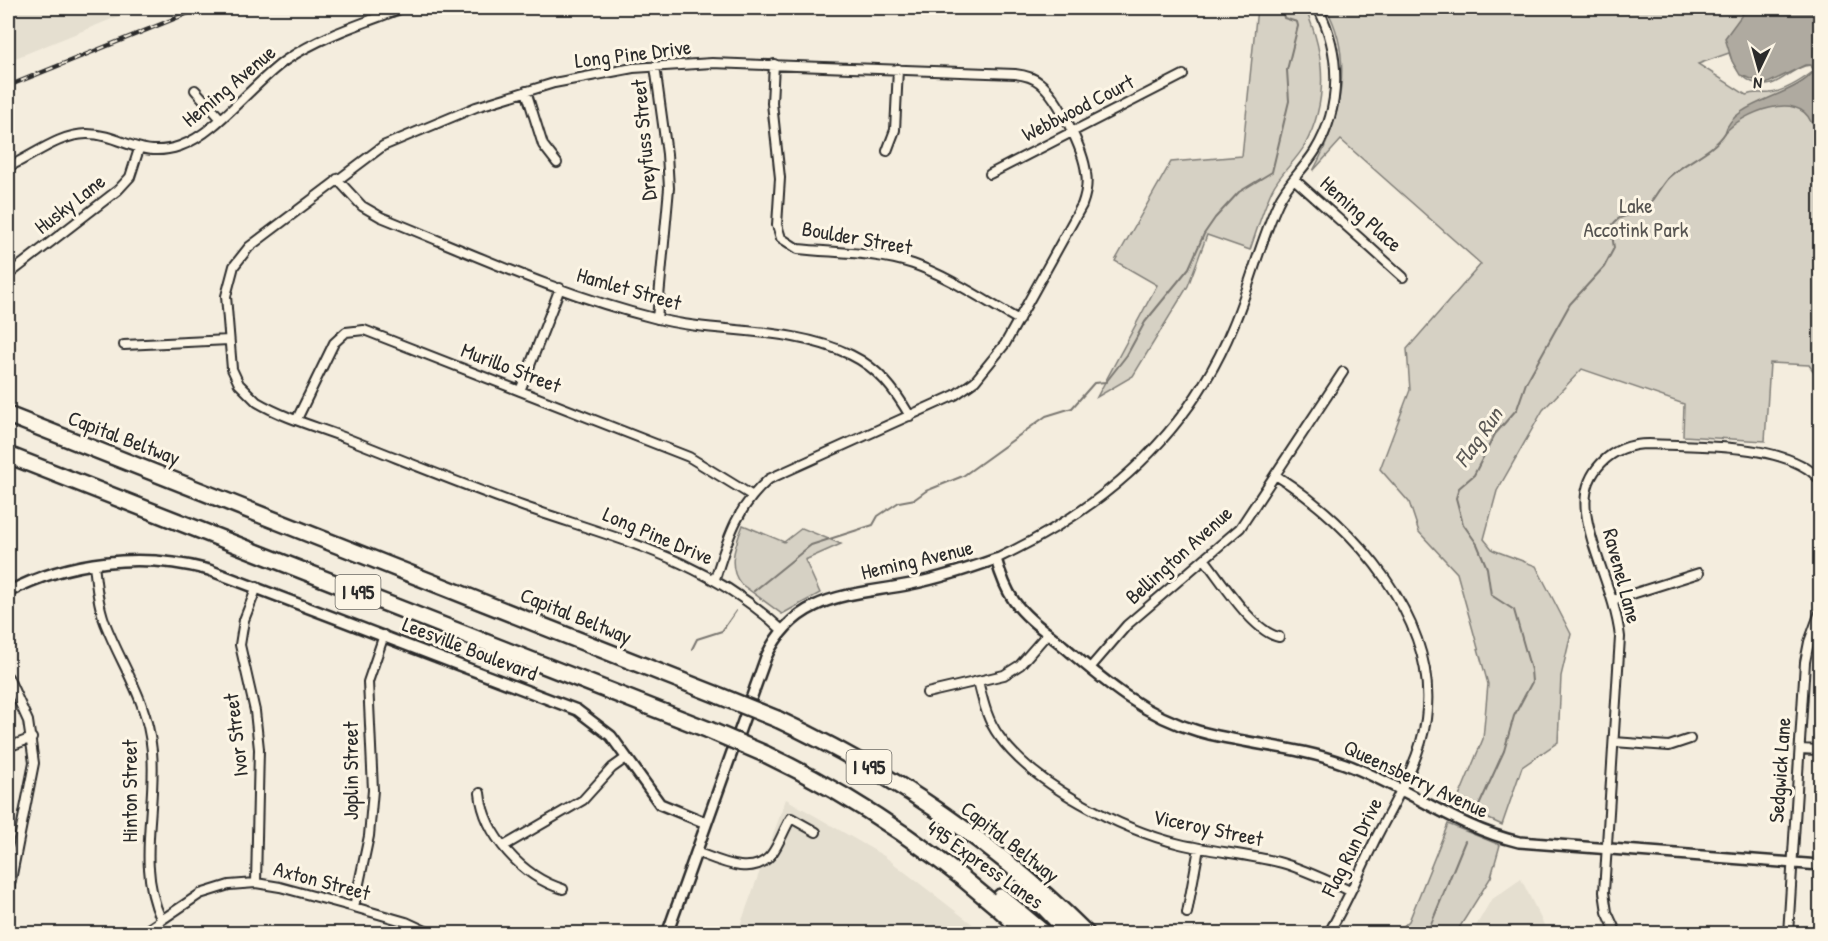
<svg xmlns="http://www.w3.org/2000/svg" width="1828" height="941" font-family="'Patrick Hand',sans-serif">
<rect width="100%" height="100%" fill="#f4edde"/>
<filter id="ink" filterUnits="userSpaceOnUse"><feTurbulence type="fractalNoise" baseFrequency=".0167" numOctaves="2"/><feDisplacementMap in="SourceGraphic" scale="12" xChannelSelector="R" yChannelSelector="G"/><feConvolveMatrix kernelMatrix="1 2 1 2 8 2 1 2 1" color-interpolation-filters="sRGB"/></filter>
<g filter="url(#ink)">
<path fill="#e5dfd0" d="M8,8H139L8,61Z
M786,799L884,856L984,933L737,934Z
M1521,879L1548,933H1472L1491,900Z"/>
<path fill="#d6d1c4" stroke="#807e78" stroke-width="1.5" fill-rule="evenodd" d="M1257,8H1305C1325,53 1329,100 1305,145C1296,161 1280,173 1272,190C1263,209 1257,230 1250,250L1207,235L1188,286L1133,376L1097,397L1157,285L1115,261L1171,162L1242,156Z
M1326,8H1820V380L1809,365L1770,363L1765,441L1683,436L1684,404L1582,369L1543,410L1497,491L1484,539L1493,550L1536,566L1571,634L1561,676L1558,742L1522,767L1502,825L1456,804L1483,739L1488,684L1457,573L1419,532L1409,502L1380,469L1410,390L1407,349L1481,264L1341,140L1313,171C1340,121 1355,60 1326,8ZM1729,53C1734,66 1739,76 1752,82C1778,94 1788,66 1811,65L1814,71C1802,80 1785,91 1770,93C1760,94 1755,91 1746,95L1698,64Z
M743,525L784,542L802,528L841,544L805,560L820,593L782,614L741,584C726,566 736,544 743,525Z
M1448,824L1500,845L1491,877L1456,933H1396L1409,921Z"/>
<path fill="#afaaa0" stroke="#7a7771" stroke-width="1.5" d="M1747,8H1820V126L1811,122C1799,90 1741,113 1725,133C1732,101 1795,97 1814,71L1811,65H1805L1766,84L1740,75L1732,61L1725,38Z"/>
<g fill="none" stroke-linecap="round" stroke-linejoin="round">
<path stroke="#7a7771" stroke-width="2" d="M754,591L811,545L873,525L878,516L899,502L915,499L926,491L963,476L1046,416L1072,408L1094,383L1106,382L1127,355L1145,322L1189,268L1204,234L1215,218L1239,192L1272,172L1289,101L1287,70L1298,26L1297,22L1284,18L1282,8
M692,649L697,639L722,631L736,611
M1477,810L1504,751L1514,716L1532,682L1531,670L1514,610L1491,595L1487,568L1477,544L1463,524L1456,498L1459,488L1474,475L1495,434L1517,409L1526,383L1570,304L1604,267L1614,248L1611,227C1622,211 1629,219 1643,210C1651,206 1661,184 1669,177C1686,161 1713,152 1725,133
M1427,934L1465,841"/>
<defs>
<path id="minor" d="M774,64L772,103L780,178L777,225L781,238L798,249C836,253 877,252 913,264C950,277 985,301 1019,320
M655,66L667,154L669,188L657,319
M195,90L220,118
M526,91L543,145L557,163
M887,151L895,130L898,69
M8,167C33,156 59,134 87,134C122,134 139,160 180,146C216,134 253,83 286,60C321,36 364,23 403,8
M990,174L1183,75
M337,179L362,206L381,217C471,253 560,295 654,318C719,335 789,325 851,355C878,368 895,390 910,416
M1294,179L1403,277
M8,275L118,190L130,177L139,149
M124,345L229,340
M520,391L560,288
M297,419L334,343L346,332L364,330L689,457L751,495
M1277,476C1355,526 1439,620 1426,719C1420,762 1394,802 1375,840C1360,871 1346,904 1328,934
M996,559C1101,510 1188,436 1233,326C1250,286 1260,242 1278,203C1287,183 1304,169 1315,151C1342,107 1341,53 1318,8
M1205,560C1222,581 1253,632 1279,637
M94,564C96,583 98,604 105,623C123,669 147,698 152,751C157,808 136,864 161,919
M715,579C728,538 736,508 769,479L955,395L975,381L1005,344L1082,205C1086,194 1088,184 1086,173C1084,151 1058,97 1040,83C1033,77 1024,75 1015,74L712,63L633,68L554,83L476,107L383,146L249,247L234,266L226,296L232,369L239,384L257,402C284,418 317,427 346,438C405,461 465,486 525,507C620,540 706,559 782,630
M1613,600L1699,573
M1090,668L1127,625L1240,528L1343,372
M8,677L28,721L34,763L8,895
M978,681C983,701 987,720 999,736C1034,785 1122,830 1180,844C1214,852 1249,854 1282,863C1306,870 1328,881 1350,891
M927,693L1004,675L1020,665L1048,633
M1614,742L1669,746L1690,739
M8,747L32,738
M1800,749L1820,750
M480,793C484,835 523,877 563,889
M504,846L583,800L612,768L626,758
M696,852C718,860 752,878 771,855C779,845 784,829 791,818L816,832
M256,883L259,749L255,711L240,645L244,620L257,587
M354,907L369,836L373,790L368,682L384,635
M1187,913L1199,848
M141,934L200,894L229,885L256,883L280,887L354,907L406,922L432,934
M1617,934L1607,912L1604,892L1620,637C1615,593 1591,552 1586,512C1581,472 1611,444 1649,444C1697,447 1789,442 1820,480
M1788,934L1805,662L1809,642L1820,612"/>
<path id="tertiary" d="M8,592C69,560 142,552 209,570L577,710L611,736L660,804L706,823
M667,934L766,657C796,592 852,596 911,584C940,578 968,569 996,559C1000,573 1005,588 1014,601C1026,618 1045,631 1061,644C1103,680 1144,716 1198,731C1247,745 1297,746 1345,764C1405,786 1457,828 1519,842L1820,865"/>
<path id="motorway" d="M8,415L720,696
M8,455L709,730
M777,719C891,772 997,845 1087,934
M765,754C862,800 949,861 1027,934
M1001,897L1045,934
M1040,903L1070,934"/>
</defs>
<use href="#minor" stroke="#2b2b2b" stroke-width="12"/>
<use href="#tertiary" stroke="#2b2b2b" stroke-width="14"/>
<use href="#motorway" stroke="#2b2b2b" stroke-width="20"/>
<use href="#minor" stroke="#fcf5e5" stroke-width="8"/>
<use href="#tertiary" stroke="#fcf5e5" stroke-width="9"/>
<use href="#motorway" stroke="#fcf5e5" stroke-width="15"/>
<defs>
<path id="rail" d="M8,86L201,8"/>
</defs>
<use href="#rail" stroke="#2b2b2b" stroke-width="4.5"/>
<use href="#rail" stroke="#fcf5e5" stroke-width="2" stroke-dasharray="7" stroke-linecap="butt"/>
<defs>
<path id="motorway-bridge" d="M720,696L777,719
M709,730L765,754"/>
</defs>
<use href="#motorway-bridge" stroke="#2b2b2b" stroke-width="20" stroke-linecap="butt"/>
<use href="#motorway-bridge" stroke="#fcf5e5" stroke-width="15"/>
</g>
</g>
<g text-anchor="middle" stroke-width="6" stroke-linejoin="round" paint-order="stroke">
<g fill="#fcf5e5" stroke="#6a6863" stroke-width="1.5">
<rect x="335.5" y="575" width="45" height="34" rx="4.5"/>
<rect x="846.5" y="750" width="45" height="34" rx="4.5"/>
</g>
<g font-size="20" font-weight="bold" fill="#2b2b2b">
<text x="358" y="599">I 495</text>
<text x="869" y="774">I 495</text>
</g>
<g font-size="21" fill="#2b2b2b" stroke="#fcf5e5">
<text transform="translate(633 54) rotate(-7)" y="7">Long Pine Drive</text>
<text transform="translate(229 86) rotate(-40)" y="7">Heming Avenue</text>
<text transform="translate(1078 108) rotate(-27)" y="7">Webbwood Court</text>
<text transform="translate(644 140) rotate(-95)" y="7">Dreyfuss Street</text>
<text transform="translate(70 204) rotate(-38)" y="7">Husky Lane</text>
<text transform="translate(1361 214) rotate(42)" y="7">Heming Place</text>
<text transform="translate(857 238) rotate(10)" y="7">Boulder Street</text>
<text transform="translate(629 289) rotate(16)" y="7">Hamlet Street</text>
<text transform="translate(511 368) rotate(21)" y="7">Murillo Street</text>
<text transform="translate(124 438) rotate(21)" y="7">Capital Beltway</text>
<text transform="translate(658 536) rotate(23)" y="7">Long Pine Drive</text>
<text transform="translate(1179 555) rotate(-42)" y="7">Bellington Avenue</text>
<text transform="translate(917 560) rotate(-13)" y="7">Heming Avenue</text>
<text transform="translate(1622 576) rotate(75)" y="7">Ravenel Lane</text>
<text transform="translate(576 616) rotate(22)" y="7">Capital Beltway</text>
<text transform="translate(470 649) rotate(21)" y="7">Leesville Boulevard</text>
<text transform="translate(236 735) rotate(-97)" y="7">Ivor Street</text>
<text transform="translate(1780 770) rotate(-86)" y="7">Sedgwick Lane</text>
<text transform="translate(351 771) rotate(-90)" y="7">Joplin Street</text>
<text transform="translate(1416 779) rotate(25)" y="7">Queensberry Avenue</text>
<text transform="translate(130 791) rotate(-90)" y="7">Hinton Street</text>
<text transform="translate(1208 828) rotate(12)" y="7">Viceroy Street</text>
<text transform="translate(1010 842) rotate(38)" y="7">Capital Beltway</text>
<text transform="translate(1352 847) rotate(-63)" y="7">Flag Run Drive</text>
<text transform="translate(985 865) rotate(35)" y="7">495 Express Lanes</text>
<text transform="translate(322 881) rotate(15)" y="7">Axton Street</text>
</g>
<g font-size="21" fill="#565451" stroke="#fcf5e5">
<text x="1636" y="213">Lake<tspan x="1636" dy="24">Accotink Park</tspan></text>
</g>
<g font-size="22" font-style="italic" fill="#595754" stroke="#fcf5e5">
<text transform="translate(1478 437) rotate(-55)" y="8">Flag Run</text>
</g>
</g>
<rect width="1828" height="941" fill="none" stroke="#fcf5e5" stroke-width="30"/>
<rect x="15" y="15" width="1798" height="911" fill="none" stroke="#2b2b2b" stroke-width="2" filter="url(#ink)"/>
<g transform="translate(1759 69) rotate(185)" stroke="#fcf5e5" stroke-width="4.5" paint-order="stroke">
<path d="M0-4.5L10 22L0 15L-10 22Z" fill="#2b2b2b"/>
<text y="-9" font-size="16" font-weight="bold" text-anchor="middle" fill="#2b2b2b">N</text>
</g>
</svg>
